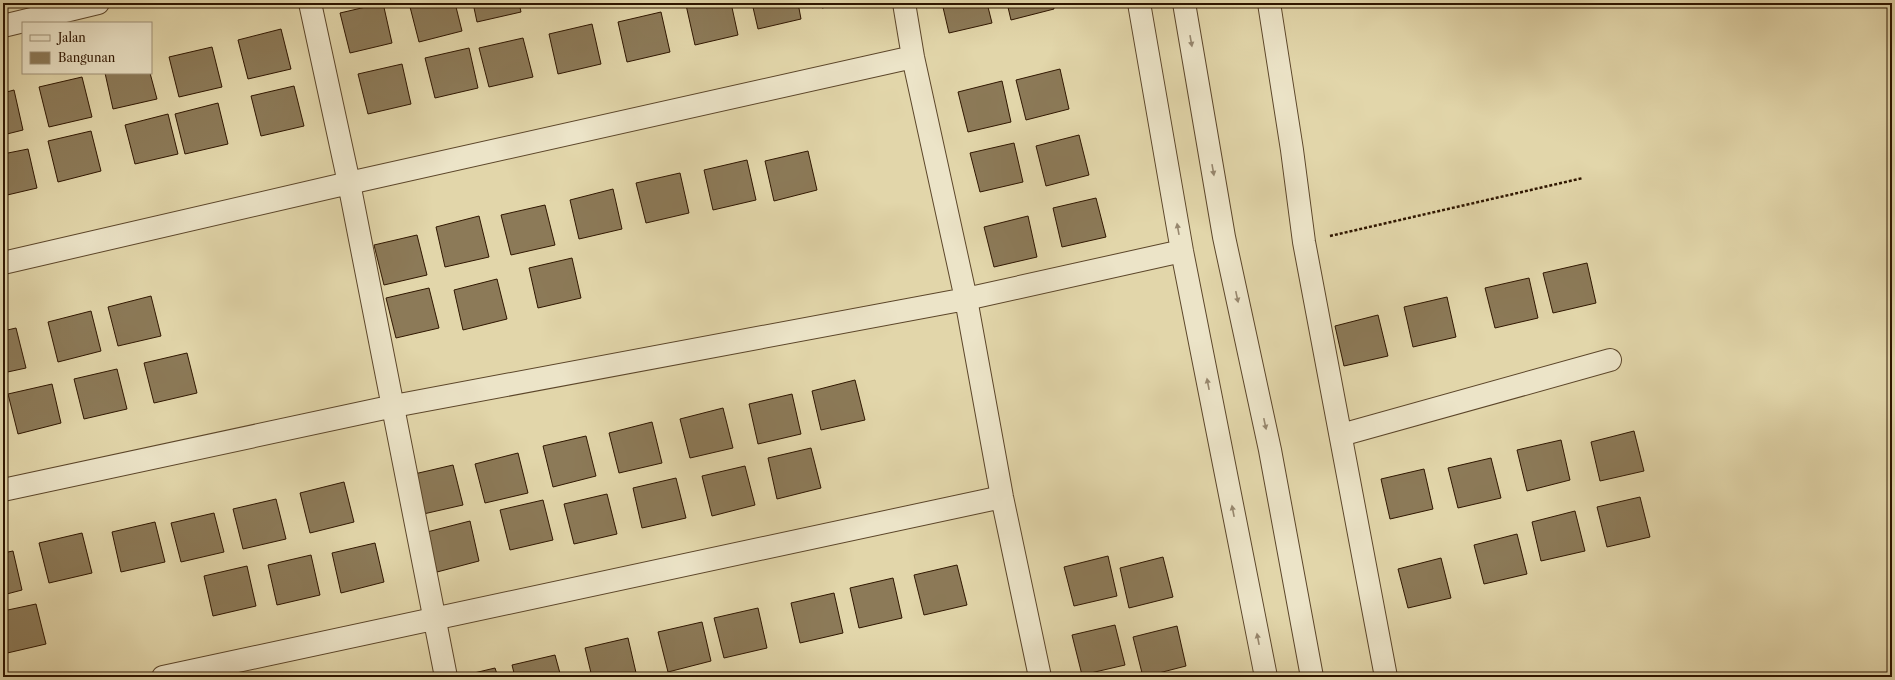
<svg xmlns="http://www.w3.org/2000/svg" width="1895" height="680" font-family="'Libre Caslon Text',serif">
<rect width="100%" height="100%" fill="#e2d6aa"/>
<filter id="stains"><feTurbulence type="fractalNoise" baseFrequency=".005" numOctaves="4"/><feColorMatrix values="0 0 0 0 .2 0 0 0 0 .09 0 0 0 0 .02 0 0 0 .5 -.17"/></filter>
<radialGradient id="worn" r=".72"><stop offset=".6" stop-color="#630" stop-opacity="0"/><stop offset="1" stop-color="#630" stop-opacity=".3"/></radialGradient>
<path fill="#8c7a58" stroke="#2f1600" d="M383,3L392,43L350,53L340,13Z
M409,3H455L462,31L419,42Z
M473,3H519L521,12L477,22Z
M552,3H564L553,6Z
M696,3H731L738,35L695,45L686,5Z
M752,3H798L801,19L758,29Z
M821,3H845L822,8Z
M942,3H987L992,23L949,33Z
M1007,3H1053L1054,9L1011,20Z
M661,12L670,52L627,62L618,22Z
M592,24L601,64L558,74L549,34Z
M281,29L291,69L248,79L238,40Z
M523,38L533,77L489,87L479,48Z
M212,47L222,87L179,97L169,57Z
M469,48L478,88L435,98L425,58Z
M402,64L411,104L368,114L358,74Z
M1060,69L1069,109L1026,120L1016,80Z
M105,73H150L157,99L113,109Z
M82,77L92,117L49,127L39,87Z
M1002,81L1011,122L968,132L958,92Z
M294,86L304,126L261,136L251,96Z
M14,90L23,130L3,135V93Z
M218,103L228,144L185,154L175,114Z
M168,114L178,154L135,164L125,125Z
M91,131L101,171L58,182L48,141Z
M1079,135L1089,175L1046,186L1036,146Z
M1014,143L1023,182L980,192L970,153Z
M28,149L37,188L3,196V154Z
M808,151L817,190L774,201L765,161Z
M747,160L756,200L713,210L704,170Z
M680,173L689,213L646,223L636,183Z
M613,189L622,229L579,239L570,200Z
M1096,198L1106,237L1062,247L1053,208Z
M545,205L555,245L511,255L501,215Z
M479,216L489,257L445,267L436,227Z
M1028,216L1037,257L994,267L984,227Z
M417,235L427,275L384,285L374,245Z
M572,258L581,298L538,308L529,268Z
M1587,263L1596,303L1553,313L1543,273Z
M1529,278L1538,318L1495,328L1485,288Z
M497,279L507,319L463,330L454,290Z
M429,288L439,328L396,338L386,298Z
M151,296L161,336L118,346L108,307Z
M1447,297L1456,337L1413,347L1404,307Z
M91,311L101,351L58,362L48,322Z
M1378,315L1388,356L1344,366L1335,326Z
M16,328L26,368L3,373V331Z
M187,353L197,393L154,403L144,363Z
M117,369L127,409L84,419L74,379Z
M855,380L865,420L821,430L812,391Z
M52,384L61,423L18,434L8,394Z
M792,394L801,434L758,444L749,404Z
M723,408L733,448L690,458L680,419Z
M652,422L662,463L619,473L609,433Z
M1634,431L1644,471L1600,481L1591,442Z
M586,436L596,476L553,487L543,446Z
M1561,440L1570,480L1527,491L1517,450Z
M811,448L821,488L777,499L768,458Z
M518,453L528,493L485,503L475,464Z
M1491,458L1501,498L1458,508L1448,468Z
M453,465L463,505L419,515L410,475Z
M745,466L755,505L712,516L702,476Z
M1424,469L1433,509L1390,519L1381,479Z
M676,478L686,518L642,528L633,488Z
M344,482L354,522L310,533L300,493Z
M607,494L617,534L574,544L564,504Z
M1640,497L1650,537L1607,547L1597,507Z
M276,499L286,539L243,549L233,509Z
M543,500L553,540L510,550L500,510Z
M1575,511L1585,551L1541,561L1532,522Z
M214,513L224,552L181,562L171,523Z
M470,521L479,561L437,572L427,532Z
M155,522L165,562L121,572L112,532Z
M82,533L92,573L49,583L39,543Z
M1517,534L1527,574L1484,584L1474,545Z
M375,543L384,582L341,593L332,553Z
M13,551L22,590L3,595V553Z
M311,555L320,595L277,605L268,565Z
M1108,556L1117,596L1074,606L1064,567Z
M1163,557L1173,597L1129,608L1120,568Z
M1441,558L1451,598L1408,608L1398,569Z
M957,565L967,605L924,615L914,575Z
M247,566L256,606L213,616L204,576Z
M893,578L902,618L859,628L850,588Z
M834,593L843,633L800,643L791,603Z
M36,604L46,644L3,654V611Z
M758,608L767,648L724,658L714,618Z
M702,622L711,661L668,672L658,632Z
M1115,625L1125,665L1082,675L1072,635Z
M1177,626L1186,666L1143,677L1133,637Z
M628,638L637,677H592L585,648Z
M555,655L561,677H515L512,665Z
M495,668L498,677H457Z"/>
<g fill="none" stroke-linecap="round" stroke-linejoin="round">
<defs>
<path id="minor" d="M310,3L349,183L446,677
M904,3L913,57L966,299L1002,497L1040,677
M1139,3L1182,251L1266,677
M1184,3L1224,237L1270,450L1312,677
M1269,3L1292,150L1304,242L1386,677
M3,26L98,3
M3,263L349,183L913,57
M1341,435L1610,360
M3,490L394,406L966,299L1182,251
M163,677L1002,497"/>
</defs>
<use href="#minor" stroke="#5c462a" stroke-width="24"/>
<path stroke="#2f1600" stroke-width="2.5" stroke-dasharray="3 2" stroke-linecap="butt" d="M1330,236L1583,178"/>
<use href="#minor" stroke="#ece4c8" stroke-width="22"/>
</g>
<defs><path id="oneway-solid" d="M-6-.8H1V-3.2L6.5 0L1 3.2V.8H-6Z"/></defs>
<g fill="#97876e">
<use href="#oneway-solid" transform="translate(1191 41) rotate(80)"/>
<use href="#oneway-solid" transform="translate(1213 170) rotate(80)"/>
<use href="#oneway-solid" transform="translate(1178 229) rotate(-100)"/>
<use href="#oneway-solid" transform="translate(1237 297) rotate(78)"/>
<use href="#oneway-solid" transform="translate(1208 384) rotate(-101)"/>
<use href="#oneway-solid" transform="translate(1265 424) rotate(78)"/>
<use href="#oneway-solid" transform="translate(1233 511) rotate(-101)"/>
<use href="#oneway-solid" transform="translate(1258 639) rotate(-101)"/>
</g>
<rect width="1895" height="680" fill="none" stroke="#e2d6aa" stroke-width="16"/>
<rect x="4" y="4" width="1887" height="672" fill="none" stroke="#2f1600" stroke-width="2"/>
<rect x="8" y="8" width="1879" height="664" fill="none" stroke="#2f1600"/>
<rect x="22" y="22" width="130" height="52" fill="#ece4c8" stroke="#a09278"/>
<rect x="30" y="35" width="20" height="6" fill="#ece4c8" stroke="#a09278"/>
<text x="58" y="42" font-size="12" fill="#2f1600">Jalan</text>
<rect x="30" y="52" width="20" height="12" fill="#8c7a58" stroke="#a09278"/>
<text x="58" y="62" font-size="12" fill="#2f1600">Bangunan</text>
<rect width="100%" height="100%" filter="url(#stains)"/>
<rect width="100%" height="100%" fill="url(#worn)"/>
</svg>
